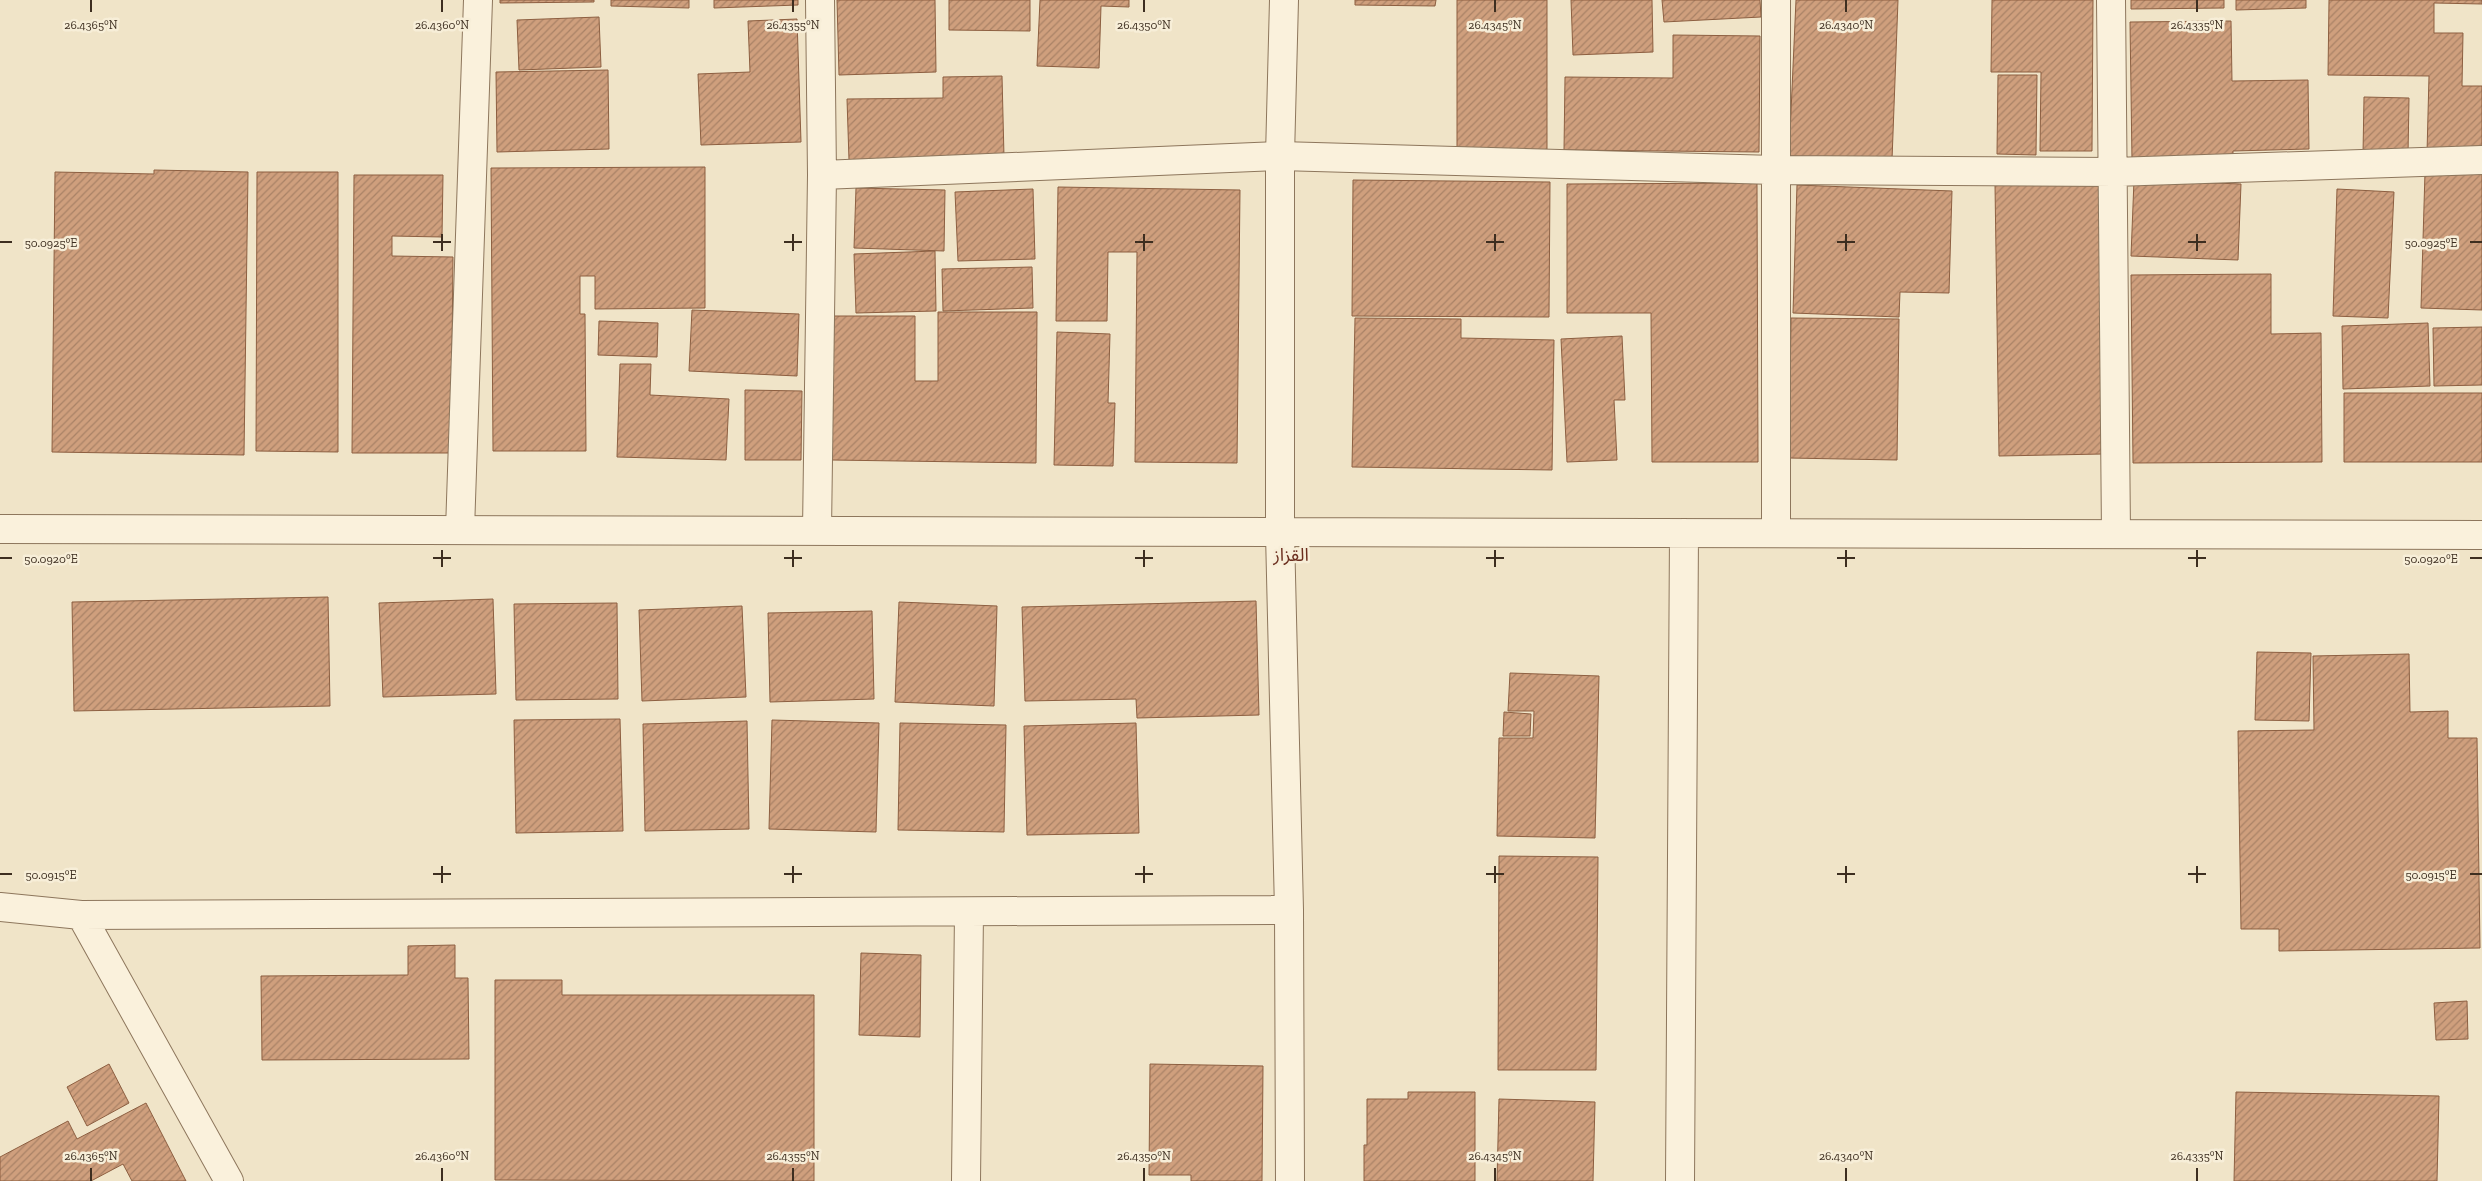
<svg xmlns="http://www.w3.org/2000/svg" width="2482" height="1181" font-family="'Zilla Slab','Noto Sans Arabic',serif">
<defs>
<pattern id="building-hatch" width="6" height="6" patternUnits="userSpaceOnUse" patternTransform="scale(1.25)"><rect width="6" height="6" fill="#cf9f7d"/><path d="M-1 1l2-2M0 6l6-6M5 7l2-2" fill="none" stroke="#a98266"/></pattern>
</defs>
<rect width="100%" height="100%" fill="#f0e4c8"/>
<path fill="url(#building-hatch)" stroke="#8d5f41" d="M500,0H594V2L500,3Z
M611,0H689V8L611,6Z
M714,0H798V5L714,8Z
M837,0H935L936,72L839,75Z
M949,0H1030V31L949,30Z
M1040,0H1129V7L1101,6L1099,68L1037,66Z
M1355,0H1436L1435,6L1355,5Z
M1457,0H1547V152H1457Z
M1571,0H1652L1653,52L1573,55Z
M1662,0H1760L1761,17L1664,22Z
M1796,0H1898L1892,160L1789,156Z
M1992,0H2093L2092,151H2040L2041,72H1991Z
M2131,0H2224V8L2131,9Z
M2236,0H2306V8L2236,10Z
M2329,0H2482V4L2434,3V33H2463L2462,86H2482V154L2427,153L2429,76L2328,75Z
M599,17L601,67L519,70L517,20Z
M797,19L801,142L701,145L698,74L750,72L748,21Z
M2231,21L2232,81L2308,80L2309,149L2233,151V159L2132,161L2130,22Z
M1673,35L1760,36L1759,152L1564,150L1565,77L1673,78Z
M608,70L609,149L497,152L496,72Z
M1998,75H2037L2036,155L1997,154Z
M1002,76L1004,157L849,160L847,99L943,98V77Z
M2364,97L2409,98L2408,155L2363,154Z
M705,167V308L595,309V276H580V314H585L586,451H493L491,168Z
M154,170L248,172L244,455L52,452L55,172L154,174Z
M257,172H338V452L256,451Z
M2425,172L2482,174V310L2421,308Z
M354,175H443L442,237L392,236V256L453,257L451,453H352Z
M1353,180L1550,182L1549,317L1352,316Z
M2134,180L2241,184L2238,260L2131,256Z
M1757,183L1758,462H1652L1651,313H1567V184Z
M2099,183L2103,454L1999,456L1995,185Z
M1797,185L1952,191L1949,293L1900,292L1899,317L1793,313Z
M1058,187L1240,190L1237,463L1135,462L1137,252H1108L1107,321H1056Z
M856,188L945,190L944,251L854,248Z
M1033,189L1035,259L958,261L955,192Z
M2337,189L2394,192L2388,318L2333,316Z
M935,251L936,311L856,313L854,254Z
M1032,267L1033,308L943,311L942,269Z
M2271,274V334L2321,333L2322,462L2133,463L2131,275Z
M692,310L799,314L797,376L689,371Z
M938,312H1037L1036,463L832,460L834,316H915V381H938Z
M1355,318L1461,319V338L1554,340L1552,470L1352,467Z
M1791,318L1899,319L1897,460L1789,458Z
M599,321L658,323L657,357L598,355Z
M2428,323L2430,386L2343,389L2342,326Z
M2482,327V385L2434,386L2433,328Z
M1057,332L1110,334L1108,403H1115L1113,466L1054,465Z
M1622,336L1625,400H1614L1617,460L1567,462L1561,339Z
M620,364H651L650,395L729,399L726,460L617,457Z
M745,390L802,391L801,460H745Z
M2344,393H2482V462H2344Z
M328,597L330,706L74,711L72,602Z
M493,599L496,694L383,697L379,603Z
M1256,601L1259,715L1137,718L1136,699L1025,701L1022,607Z
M899,602L997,606L994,706L895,702Z
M617,603L618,699L516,700L514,604Z
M742,606L746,697L642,701L639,610Z
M872,611L874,699L770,702L768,613Z
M2257,652L2311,653L2309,721L2255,720Z
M2409,654L2410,712L2448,711V738H2477L2480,948L2279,951V929H2241L2238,731L2314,730L2313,656Z
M1510,673L1599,676L1595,838L1497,836L1499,738H1533L1534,711H1508Z
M1504,712L1531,714L1530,736H1503Z
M620,719L623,831L516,833L514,720Z
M772,720L879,723L876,832L769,829Z
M747,721L749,829L645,831L643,724Z
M900,723L1006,725L1004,832L898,830Z
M1136,723L1139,833L1027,835L1024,726Z
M1499,856L1598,857L1596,1070H1498Z
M455,945V978H468L469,1059L262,1060L261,976L408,975V946Z
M861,953L921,955L920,1037L859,1035Z
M495,980H562V995H814V1181L495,1180Z
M2467,1001L2468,1039L2436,1040L2434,1003Z
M109,1064L129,1103L87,1126L67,1087Z
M1150,1064L1263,1066L1262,1181H1191V1175H1149Z
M1408,1092H1475V1181H1364V1145H1367V1099H1408Z
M2236,1092L2439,1096L2437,1181H2234Z
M1499,1099L1595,1102L1593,1181H1497Z
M146,1103L186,1181H132L123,1164L91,1181H0V1157L68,1121L77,1139Z"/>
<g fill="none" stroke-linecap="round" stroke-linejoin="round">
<defs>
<path id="minor" d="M1776,0V532
M2111,0L2116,534
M822,175L1280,156L1775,170L2114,172L2482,160
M460,530L478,0
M817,530L822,175L820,0
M1280,534L1289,910L1290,1181
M0,907L81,915L229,1181
M81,915L1289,910
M966,1181L969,912"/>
<path id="tertiary" d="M0,529L2482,535
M1280,534V156L1284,0
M1680,1181L1684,533"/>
</defs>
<use href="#minor" stroke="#8d765c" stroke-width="30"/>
<use href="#tertiary" stroke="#8d765c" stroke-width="30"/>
<use href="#minor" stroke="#faf1dc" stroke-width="28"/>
<use href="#tertiary" stroke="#faf1dc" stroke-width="28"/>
</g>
<path fill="none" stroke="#3d2e20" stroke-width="2" d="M91,0V12M442,0V12M793,0V12M1144,0V12M1495,0V12M1846,0V12M2197,0V12M442,234V251M793,234V251M1144,234V251M1495,234V251M1846,234V251M2197,234V251M0,242H12M433,242H451M784,242H802M1135,242H1153M1486,242H1504M1837,242H1855M2188,242H2206M2470,242H2482M442,550V567M793,550V567M1144,550V567M1495,550V567M1846,550V567M2197,550V567M0,558H12M433,558H451M784,558H802M1135,558H1153M1486,558H1504M1837,558H1855M2188,558H2206M2470,558H2482M442,866V883M793,866V883M1144,866V883M1495,866V883M1846,866V883M2197,866V883M0,874H12M433,874H451M784,874H802M1135,874H1153M1486,874H1504M1837,874H1855M2188,874H2206M2470,874H2482M91,1168V1181M442,1168V1181M793,1168V1181M1144,1168V1181M1495,1168V1181M1846,1168V1181M2197,1168V1181"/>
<g text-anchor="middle" stroke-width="5" stroke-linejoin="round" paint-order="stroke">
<g font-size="18" fill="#6b2e1e" stroke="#f7eed8">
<text x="1291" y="561">القزاز</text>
</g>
</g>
<g font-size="12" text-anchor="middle" fill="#3d2e20" stroke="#f7eed8" stroke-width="5" stroke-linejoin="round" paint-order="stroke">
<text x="91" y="29">26.4365°N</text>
<text x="442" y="29">26.4360°N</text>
<text x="793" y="29">26.4355°N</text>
<text x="1144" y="29">26.4350°N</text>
<text x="1495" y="29">26.4345°N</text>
<text x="1846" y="29">26.4340°N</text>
<text x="2197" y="29">26.4335°N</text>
<text x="2431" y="247">50.0925°E</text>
<text x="51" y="247">50.0925°E</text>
<text x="2431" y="563">50.0920°E</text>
<text x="51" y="563">50.0920°E</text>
<text x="2431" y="879">50.0915°E</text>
<text x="51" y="879">50.0915°E</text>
<text x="91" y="1160">26.4365°N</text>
<text x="442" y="1160">26.4360°N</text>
<text x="793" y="1160">26.4355°N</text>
<text x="1144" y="1160">26.4350°N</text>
<text x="1495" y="1160">26.4345°N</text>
<text x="1846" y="1160">26.4340°N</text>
<text x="2197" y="1160">26.4335°N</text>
</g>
</svg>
